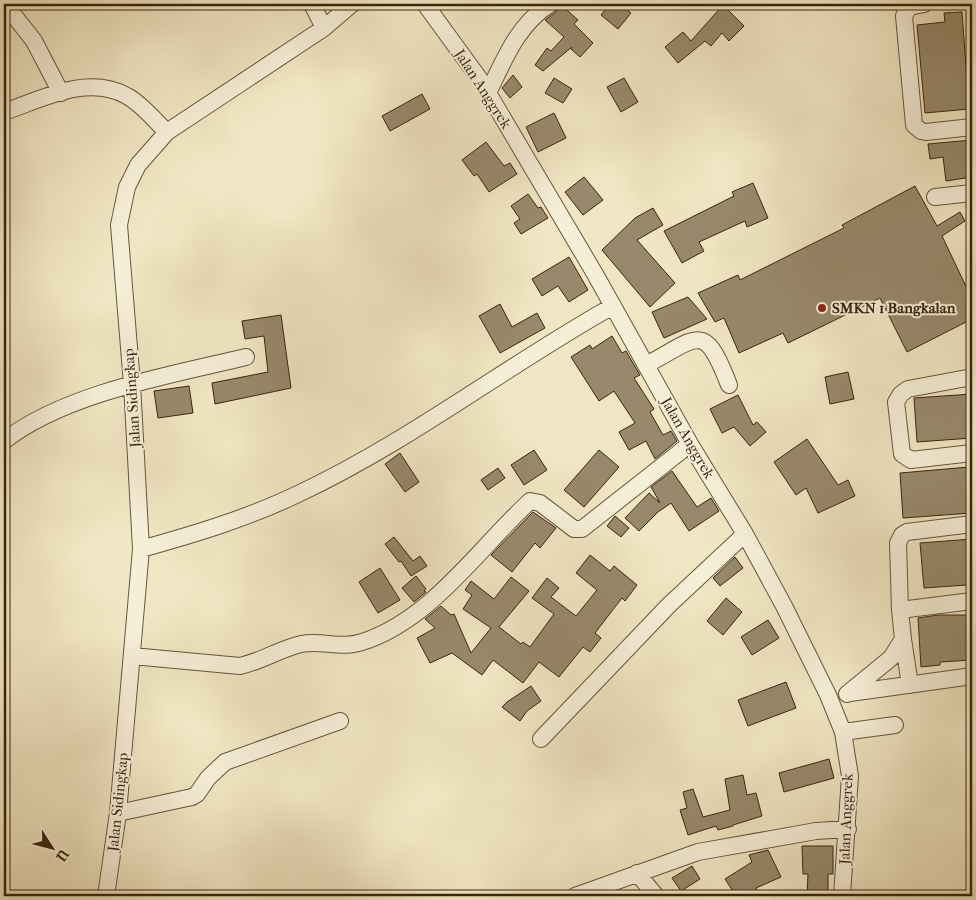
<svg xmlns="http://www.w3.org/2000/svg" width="976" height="900" font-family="'IM FELL French Canon',serif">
<rect width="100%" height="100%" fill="#f1e6c3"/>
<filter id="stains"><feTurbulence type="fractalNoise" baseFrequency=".004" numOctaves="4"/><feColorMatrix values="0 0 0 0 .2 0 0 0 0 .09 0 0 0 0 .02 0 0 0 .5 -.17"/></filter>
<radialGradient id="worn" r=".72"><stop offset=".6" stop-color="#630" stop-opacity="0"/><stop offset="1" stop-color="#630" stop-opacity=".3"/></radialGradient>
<path fill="#98896c" stroke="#38250d" d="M560,4L578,20L574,24L593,43L580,57L571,49L572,47L543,71L535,65L547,48L551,51L564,37L545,20L556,12Z
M610,4H619L631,13L618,29L601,15Z
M723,5L744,26L729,41L722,33L711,46L705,41L678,63L665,47L683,32L691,41Z
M962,12L969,109L925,113L917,25L945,22L944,13Z
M513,75L522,87L510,98L502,88Z
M554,78L572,89L563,103L545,93Z
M624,78L638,102L621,112L607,87Z
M422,94L430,109L390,131L382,116Z
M554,113L566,138L538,152L526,127Z
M972,140V177L946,181L943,157L930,159L928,144Z
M486,142L504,166L510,163L517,174L489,192L477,174L474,176L462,160Z
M584,177L603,200L583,215L565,192Z
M753,183L768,218L747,227L745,221L699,242L704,251L682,263L664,231L734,196L732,192Z
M915,186L937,226L960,212L965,221L942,236L972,299V319L907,352L880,298L788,343L783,333L739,353L724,318L715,322L698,293L738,275L740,280L844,228L842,225Z
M528,194L538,208L541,207L548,218L521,234L514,223L520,219L511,206Z
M653,208L663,225L637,240L675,283L650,307L602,250L635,218Z
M569,257L588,290L569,302L558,286L542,296L532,279Z
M688,297L707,319L664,338L652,312Z
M500,304L512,327L537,313L545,328L500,353L479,316Z
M281,315L291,388L215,404L212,383L268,372L264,336L245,339L242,321Z
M612,336L622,353L626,351L640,375L634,378L654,409L650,412L663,435L671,431L677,441L655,459L646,441L629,450L619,432L635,423L614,391L599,401L571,357L590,345L592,349Z
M848,372L854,399L830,404L825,377Z
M189,386L193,413L158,418L154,391Z
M972,394V438L917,442L914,398Z
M738,395L753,425L757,422L766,432L750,446L734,427L722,433L710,409Z
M807,439L838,485L848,480L855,496L818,513L806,488L796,495L774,462Z
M534,450L547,470L524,485L511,465Z
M599,450L619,467L584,507L564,490Z
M400,453L419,482L405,492L385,464Z
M969,467L972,513L903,518L900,473Z
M498,468L505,478L488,490L481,480Z
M672,471L697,507L711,498L719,511L689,531L671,503L658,512L639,531L625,518L649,493L660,503L651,487Z
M533,512L556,528L540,548L535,543L512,572L491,555Z
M615,516L629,528L621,537L607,526Z
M394,537L413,561L420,556L427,566L411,576L401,561L399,562L385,544Z
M972,539V581L966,582L967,585L924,588L920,543Z
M590,555L610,571L614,566L637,585L625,601L622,598L595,633L601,638L590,652L583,647L559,677L539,662L523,683L493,660L482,675L452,653L430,663L417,638L435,628L425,619L441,606L451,615L454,614L471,653L491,628L463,609L472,595L465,590L471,581L494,599L511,577L529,591L499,627L521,644L523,642L530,647L554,614L532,598L547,578L559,588L551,597L576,616L597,590L576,573Z
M735,557L743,568L720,586L713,578Z
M380,568L400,600L378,613L359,582Z
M416,576L426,589L424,591L426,592L414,602L402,588Z
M726,598L742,612L723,635L707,621Z
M938,615H969L972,660L940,662V665L921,667L918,618Z
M768,620L779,638L752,655L741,637Z
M786,682L796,708L748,726L738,700Z
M531,686L541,701L527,711L520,721L502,707L507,702Z
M829,759L834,778L784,792L779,773Z
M743,775L747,795L756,793L762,816L733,825V826L718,830L716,826L688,835L680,810L687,808L683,792L693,789L703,817L730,810L725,779Z
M802,846H833V874H828V896H807L808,874H803Z
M768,850L781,877L756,888L760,896H736L725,879L752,862L749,855Z
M692,866L700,879L681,891L672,878Z"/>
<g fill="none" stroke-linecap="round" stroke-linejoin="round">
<defs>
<path id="minor" d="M5,4L34,41L61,93
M312,4L324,28
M425,4L481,81L595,274L690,444L745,534L784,606L828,695L843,732L850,776L842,896
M924,4L909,7L904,16L914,125L921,131L926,132L972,127
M488,93C504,60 518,24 550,4
M4,112C42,99 88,74 127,96C142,104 154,120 167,132
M935,197L972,193
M646,365C699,337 704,320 729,385
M972,377L908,389L901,394L896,402L902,454L911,460L972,453
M4,441C65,393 171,375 246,357
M141,549C195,534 248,518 298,494C409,442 506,366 613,306
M900,610L898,543L902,535L907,532L972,524
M903,639L910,685
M132,656L240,666C262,661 280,649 301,644C321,640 342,649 362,642C431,620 479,548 530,501L540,503L574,529H582L690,444
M850,693L972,676
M847,694L891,658L903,639L900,610L972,601
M843,732L895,725
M541,739L669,605L745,534
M118,813L192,797L197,794L208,778L225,762L340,721
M637,873L656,896
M106,896L118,813L141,549L132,384L119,225L127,187L138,165L167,132L324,28L352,4
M575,896L698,852L816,831L848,829"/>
</defs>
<use href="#minor" stroke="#66553a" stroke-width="18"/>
<use href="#minor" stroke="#f6efd8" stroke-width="16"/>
</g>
<circle fill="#8f2418" stroke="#f6efd8" stroke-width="2" cx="822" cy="308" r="5"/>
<g text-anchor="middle" stroke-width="4" stroke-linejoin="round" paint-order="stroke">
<g font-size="15" fill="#38250d" stroke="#f6efd8">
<text transform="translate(483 89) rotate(57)" y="5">Jalan Anggrek</text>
<text transform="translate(132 398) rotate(-94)" y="5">Jalan Sidingkap</text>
<text transform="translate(688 438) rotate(60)" y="5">Jalan Anggrek</text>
<text transform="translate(118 802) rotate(-84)" y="5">Jalan Sidingkap</text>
<text transform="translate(846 819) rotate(-88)" y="5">Jalan Anggrek</text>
</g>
<g font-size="15" font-weight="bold" fill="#38250d" stroke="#f6efd8" text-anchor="start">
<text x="832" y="313">SMKN 1 Bangkalan</text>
</g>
</g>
<rect width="976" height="900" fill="none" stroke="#f1e6c3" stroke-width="20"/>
<rect x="5" y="5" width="966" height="890" fill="none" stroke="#38250d" stroke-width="2.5"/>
<rect x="10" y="10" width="956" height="880" fill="none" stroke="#38250d"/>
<g transform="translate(52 848) rotate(126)" stroke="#f6efd8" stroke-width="4" paint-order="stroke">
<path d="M0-4L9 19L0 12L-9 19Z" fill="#38250d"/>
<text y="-8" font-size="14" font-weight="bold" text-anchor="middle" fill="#38250d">U</text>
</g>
<rect width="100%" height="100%" filter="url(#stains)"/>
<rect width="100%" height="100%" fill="url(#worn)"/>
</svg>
